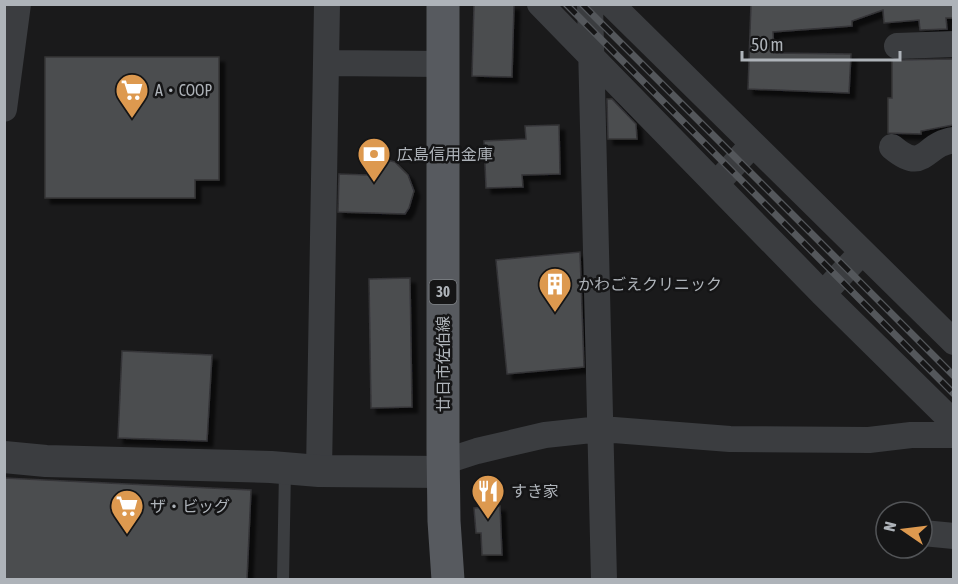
<svg xmlns="http://www.w3.org/2000/svg" width="958" height="584" font-family="'Asap Condensed','Noto Sans JP',sans-serif">
<defs>
<filter id="shadow"><feDropShadow dx="5.5" dy="5.5" stdDeviation="1.5" flood-color="#0009"/></filter>
</defs>
<rect width="100%" height="100%" fill="#1a1a1b"/>
<path fill="#4c4d50" stroke="#343437" stroke-width="1.5" filter="url(#shadow)" d="M474,4L514,5L512,77L472,76Z
M751,4H954V18H946L947,29L920,30L919,20L884,23L883,10L852,21V26L773,32L774,53L851,54L849,93L748,89Z
M45,57H219V180H195V198H45Z
M953,59V125L921,131V134L888,133V98H892V60Z
M607,99H612L636,124L637,139H608Z
M559,125L560,174L522,175L523,187L486,188L484,141L526,139L525,126Z
M377,158L395,162L408,175L414,191L409,208L405,214L338,212L339,174L368,175L360,162Z
M580,252L584,367L507,374L496,260Z
M410,278L412,407L371,408L369,279Z
M122,351L212,355L207,441L118,438Z
M4,478L251,490L247,579H4Z
M500,506L502,555H482L481,533H476L474,508Z"/>
<g fill="none" stroke-linecap="round" stroke-linejoin="round">
<path stroke="#3b3d40" stroke-width="12" d="M283,580L285,470"/>
<path stroke="#3b3d40" stroke-width="26" d="M540,4L823,294L954,423
M590,4L604,580
M611,4L954,342
M897,46L954,44
M326,63L442,64
M4,109L18,4
M892,147C925,175 923,144 954,140
M716,184L753,144
M823,294L862,252
M443,462L477,451L545,435L601,429L730,439L869,440L911,435H954
M319,471L327,4
M923,533L954,536"/>
<path stroke="#3b3d40" stroke-width="32" d="M4,457L46,461L271,467L319,471L443,472"/>
<path stroke="#575a5f" stroke-width="33" d="M443,4V449L444,521L448,580"/>
<defs>
<path id="rail" d="M566,4L954,394
M582,4L954,376"/>
</defs>
<use href="#rail" stroke="#54575b" stroke-width="7"/>
<use href="#rail" stroke="#151516" stroke-width="4.5" stroke-dasharray="14" stroke-linecap="butt"/>
</g>
<defs>
<symbol id="supermarket-pin" viewBox="-11 -11 22 30"><path d="M0 17L-7.5 6A9.5 9.5 0 1 1 7.5 6Z" fill="#dd994f" stroke="#151516"/><path d="M-6-5.5h2.5l.6 2H6L4.5 2H-2.5L-4.4-4H-6ZM-1.5 3.2a1.3 1.3 0 1 0 .1 0ZM3 3.2a1.3 1.3 0 1 0 .1 0Z" fill="#fff"/></symbol>
<symbol id="bank-pin" viewBox="-11 -11 22 30"><path d="M0 17L-7.5 6A9.5 9.5 0 1 1 7.5 6Z" fill="#dd994f" stroke="#151516"/><path d="M-6-4H6V4H-6ZM0-2.3a2.3 2.3 0 1 0 0 4.6a2.3 2.3 0 1 0 0-4.6Z" fill="#fff"/></symbol>
<symbol id="building-pin" viewBox="-11 -11 22 30"><path d="M0 17L-7.5 6A9.5 9.5 0 1 1 7.5 6Z" fill="#dd994f" stroke="#151516"/><path d="M-4-6H4V6H1V3H-1V6H-4ZM-2.5-4.3h1.7v1.8h-1.7ZM.8-4.3h1.7v1.8H.8ZM-2.5-1h1.7V.8h-1.7ZM.8-1h1.7V.8H.8Z" fill="#fff"/></symbol>
<symbol id="restaurant-pin" viewBox="-11 -11 22 30"><path d="M0 17L-7.5 6A9.5 9.5 0 1 1 7.5 6Z" fill="#dd994f" stroke="#151516"/><path d="M-5-6h1v4h1v-4h1v4h1v-4h1v5L-1.5 .5V6h-2V.5L-5-1ZM5-6V6H3V1.5H1.5Q1.5-4 5-6Z" fill="#fff"/></symbol>
</defs>
<g fill-rule="evenodd">
<use href="#supermarket-pin" x="113" y="71" width="38" height="52"/>
<use href="#bank-pin" x="355" y="135" width="38" height="52"/>
<use href="#building-pin" x="536" y="265" width="38" height="52"/>
<use href="#restaurant-pin" x="469" y="472" width="38" height="52"/>
<use href="#supermarket-pin" x="108" y="487" width="38" height="52"/>
</g>
<g text-anchor="middle" stroke-width="5" stroke-linejoin="round" paint-order="stroke">
<rect fill="#151516" stroke="#808488" stroke-width="1.5" x="429.5" y="280" width="27" height="24" rx="4.5"/>
<g font-size="15" font-weight="bold" fill="#aeb3b9">
<text x="443" y="297">30</text>
</g>
<g font-size="16" fill="#aeb3b9" stroke="#151516" text-anchor="start">
<text x="155" y="96">A・COOP</text>
<text x="397" y="160">広島信用金庫</text>
<text x="578" y="290">かわごえクリニック</text>
<text x="511" y="497">すき家</text>
<text x="150" y="512">ザ・ビッグ</text>
</g>
<g font-size="16" fill="#aeb3b9" stroke="#151516">
<text transform="translate(443 364) rotate(-90)" y="6">廿日市佐伯線</text>
</g>
</g>
<rect width="958" height="584" fill="none" stroke="#aeb3b9" stroke-width="12"/>
<g transform="translate(904 530) rotate(284)"><circle r="28" fill="#151516" stroke="#525457" stroke-width="1.5"/>
<path d="M0-4.5L10 22L0 15L-10 22Z" fill="#dd994f"/>
<text y="-9" font-size="16" font-weight="bold" text-anchor="middle" fill="#aeb3b9">N</text>
</g>
<path d="M742 51v9h158v-9" fill="none" stroke="#aeb3b9" stroke-width="3"/>
<text x="751" y="51" font-size="18" fill="#aeb3b9" stroke="#151516" stroke-width="4.5" paint-order="stroke">50 m</text>
</svg>
